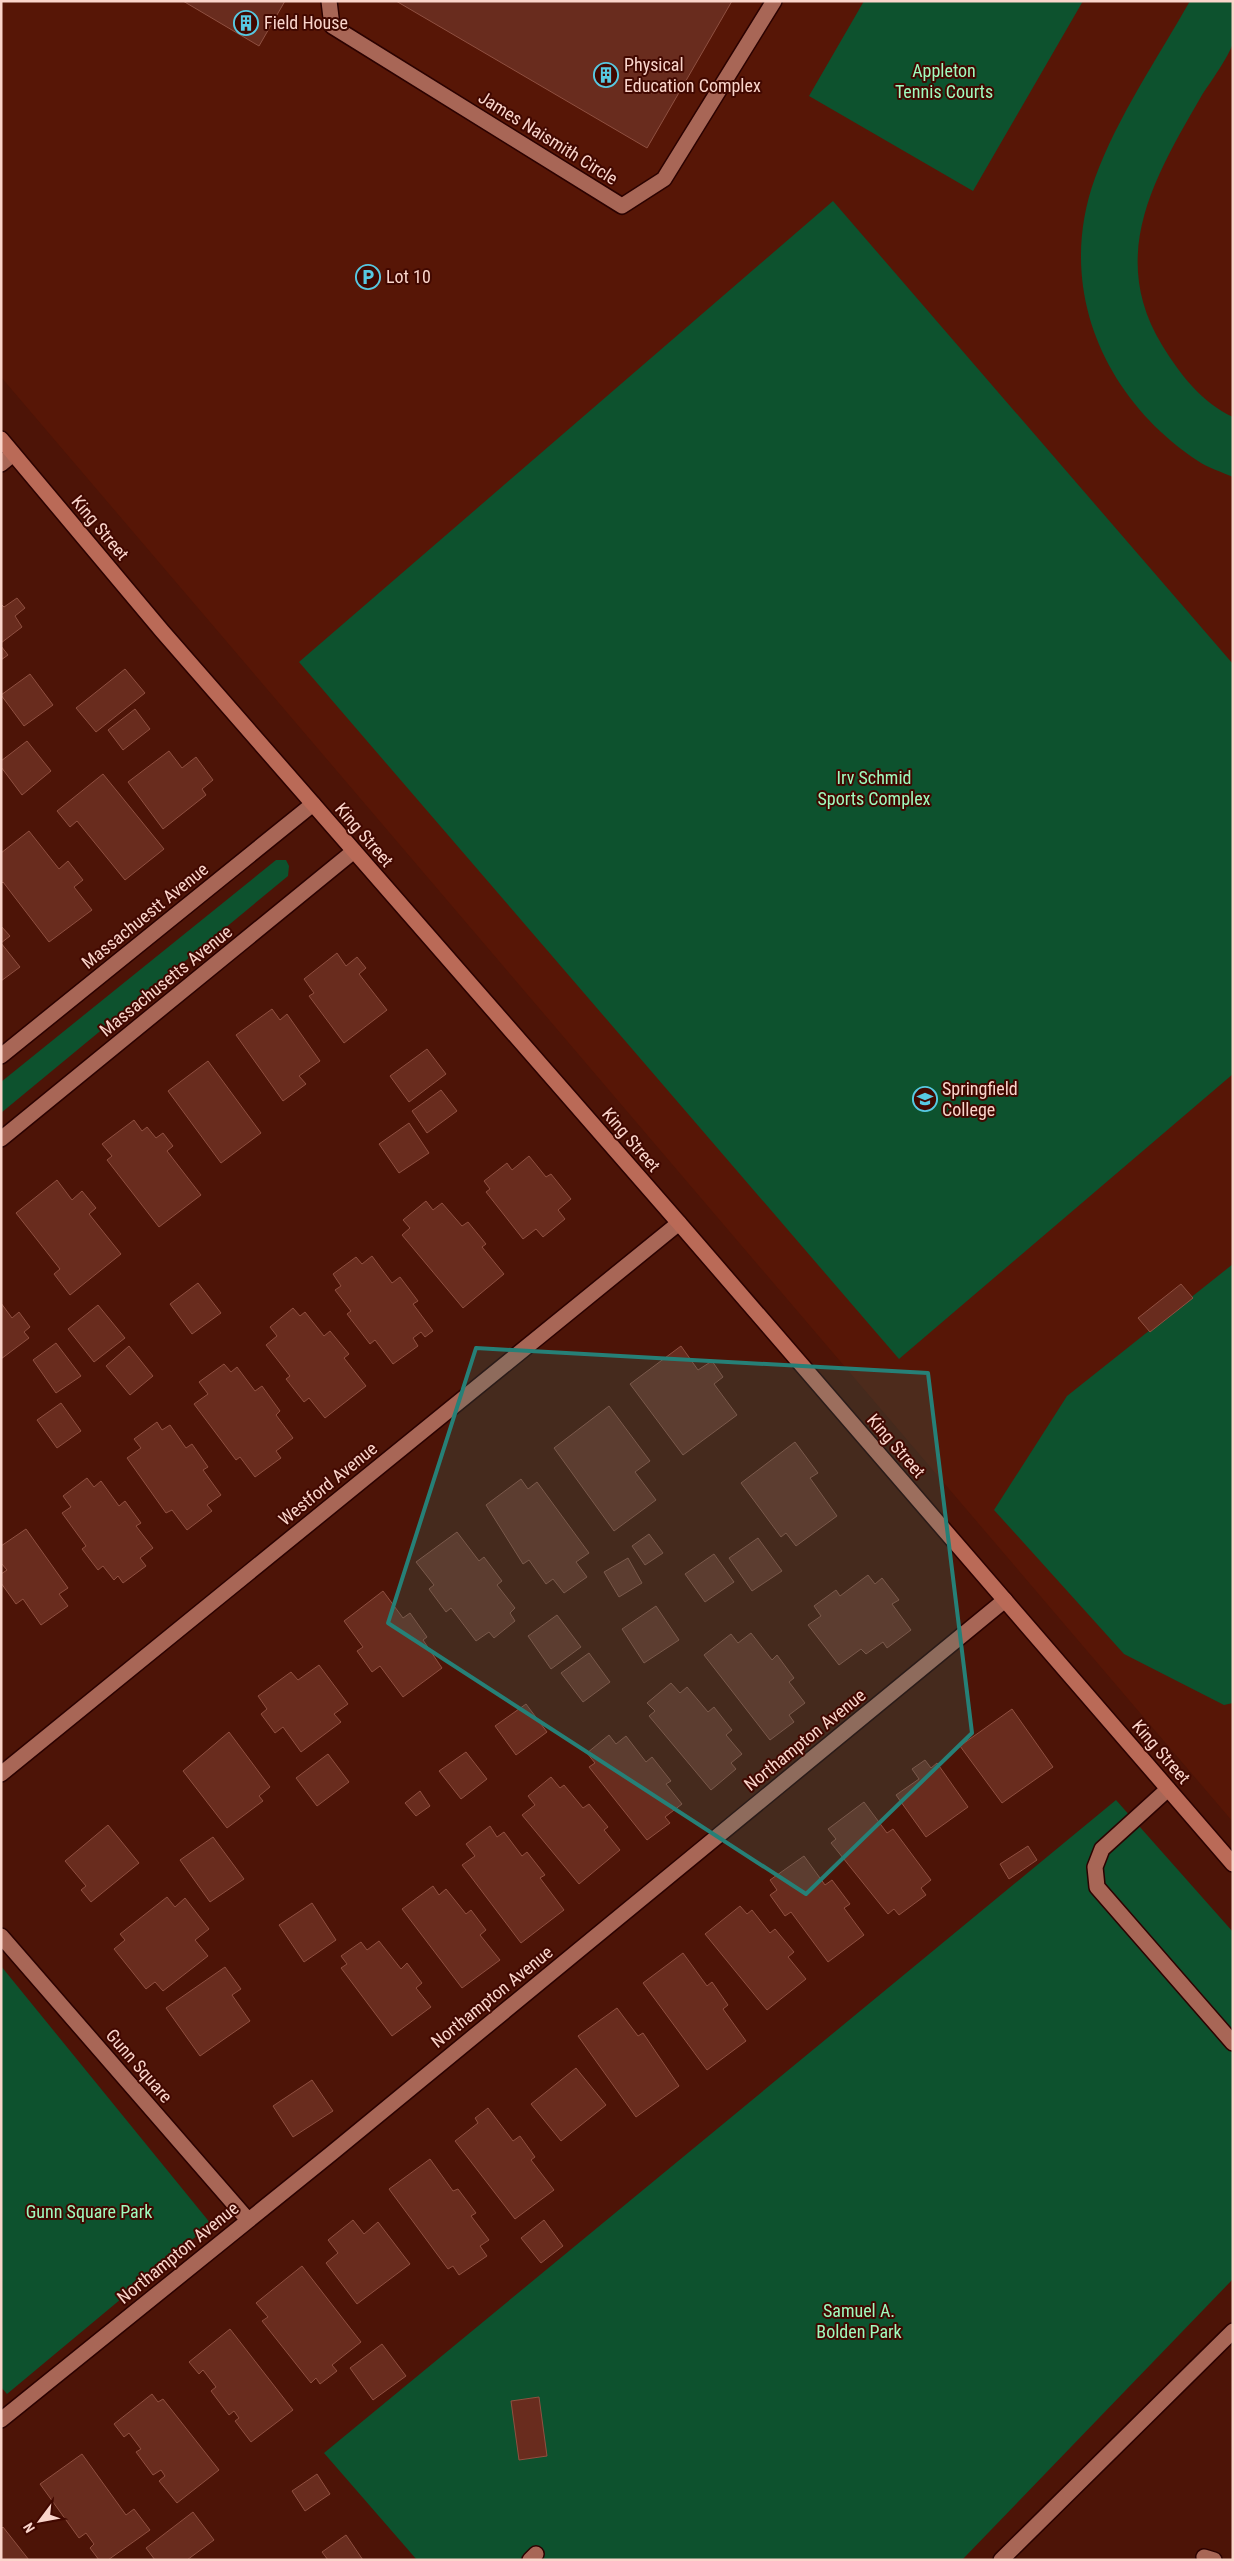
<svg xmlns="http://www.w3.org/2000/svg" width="1234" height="2561" font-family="'Roboto Condensed',sans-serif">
<rect width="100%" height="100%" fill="#4d1407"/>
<path fill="#571606" d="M1,1H1233V1822L1,377Z"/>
<path fill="#0d522e" d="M864,1H1083L973,191L809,96Z
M1190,1H1233C1233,14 1234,31 1233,43C1229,56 1210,83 1202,95C1156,175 1107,254 1162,345C1179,373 1202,403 1233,417V477C1222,472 1208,468 1198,461C1104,399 1055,288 1095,178C1118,116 1157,59 1190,1Z
M833,201L1233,664V1074L899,1359L299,662Z
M276,860H286L289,866L288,876L1,1113V1082Z
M1233,1264V1703L1224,1705L1124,1654L994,1510L1067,1396Z
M1116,1800L1233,1932V2279L962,2560H417L324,2453Z
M1,1966L211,2224L7,2394L1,2387Z"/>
<path fill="#692c1e" stroke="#8f5041" d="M183,1H285L259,46Z
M396,1H732L647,148Z
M17,598L25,608L15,616L22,627L1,643V604L4,607Z
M1,646L8,655L1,660Z
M125,669L145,693L96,732L76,708Z
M30,674L53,705L24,726L1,695Z
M135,709L150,729L123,750L108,730Z
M27,741L51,771L22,795L1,767V761Z
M169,751L182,768L196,757L213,780L202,789L206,795L163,829L128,782Z
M103,774L164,849L125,880L77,821L70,827L57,811Z
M29,831L59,869L68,861L83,880L74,887L92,910L49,942L3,882L1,884V853Z
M1,926L10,936L1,943L20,967L1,981Z
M337,953L346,966L357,957L366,968L359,974L387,1010L344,1043L309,996L314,993L304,979Z
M272,1009L280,1020L287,1014L320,1061L299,1076L306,1084L283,1101L236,1035Z
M427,1049L446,1074L409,1102L390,1076Z
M208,1061L261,1133L221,1163L168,1091Z
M441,1090L457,1111L427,1133L412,1111Z
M134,1120L142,1131L147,1127L156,1138L163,1133L173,1146L167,1151L201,1195L159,1227L107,1160L112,1156L102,1144Z
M409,1123L429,1153L399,1173L379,1144Z
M529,1156L546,1177L551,1174L571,1199L558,1210L565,1219L543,1237L536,1229L523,1239L486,1192L490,1189L484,1181L507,1163L512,1170Z
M57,1180L72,1200L82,1191L96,1208L89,1214L121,1254L70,1295L54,1274L60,1269L16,1213Z
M426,1201L433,1210L442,1203L462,1226L468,1222L486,1244L482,1247L504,1274L463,1308L402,1235L410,1228L403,1220Z
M372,1256L392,1283L400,1277L418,1301L413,1304L433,1331L425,1337L421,1332L413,1338L418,1346L393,1364L375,1340L370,1344L347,1314L351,1311L335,1290L341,1286L333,1274L356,1257L362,1264Z
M198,1283L221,1313L192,1334L170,1304Z
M1181,1284L1193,1298L1150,1332L1138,1318Z
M1,1303L12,1318L19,1312L30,1327L24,1332L29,1338L1,1359Z
M98,1305L125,1338L94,1362L68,1329Z
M293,1308L300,1316L305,1312L324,1336L330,1331L349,1354L344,1358L366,1386L325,1418L309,1398L304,1402L286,1379L290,1376L266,1345L277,1336L270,1327Z
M56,1343L81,1376L56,1393L33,1360Z
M129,1346L153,1376L130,1395L106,1366Z
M681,1346L698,1370L712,1361L723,1377L714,1384L737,1415L683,1455L630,1384Z
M224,1364L231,1372L237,1367L255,1391L262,1386L280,1411L276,1415L293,1438L276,1451L281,1458L255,1477L240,1457L236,1460L194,1404L208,1394L199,1382Z
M61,1403L81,1431L57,1448L37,1420Z
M609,1406L650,1461L635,1472L656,1500L614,1531L554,1448Z
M157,1422L162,1430L170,1425L186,1448L192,1444L208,1467L203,1470L221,1495L207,1505L212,1511L187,1530L172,1510L166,1513L127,1458L141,1448L134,1439Z
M795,1442L818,1473L810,1478L837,1516L796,1546L786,1533L781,1537L741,1483Z
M87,1478L94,1487L101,1481L119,1506L125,1501L141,1523L136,1526L153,1548L140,1558L146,1566L123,1583L118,1576L114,1580L103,1566L98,1570L82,1549L86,1546L62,1513L71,1507L63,1496Z
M521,1479L528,1489L537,1482L589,1553L576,1562L587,1577L564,1593L553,1579L546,1584L529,1560L523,1564L486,1505Z
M26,1529L68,1588L59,1594L68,1606L41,1625L23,1599L16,1604L1,1583V1574L7,1570L1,1563V1546Z
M457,1532L479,1561L484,1557L502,1581L497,1585L515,1608L510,1613L515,1621L494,1638L489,1632L476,1641L451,1608L446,1612L429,1589L434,1585L416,1562Z
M649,1534L663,1553L645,1565L632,1546Z
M758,1538L782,1571L752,1591L729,1558Z
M714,1554L734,1582L705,1602L685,1574Z
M628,1558L642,1583L619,1597L604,1572Z
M868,1575L875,1584L882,1578L899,1600L892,1604L911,1630L887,1648L883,1642L866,1654L861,1649L839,1665L808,1625L821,1616L814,1606L836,1590L840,1596Z
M383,1591L403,1618L410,1613L427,1637L423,1640L442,1668L403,1697L380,1666L372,1672L357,1651L363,1647L344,1621Z
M656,1606L679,1640L644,1663L622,1629Z
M557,1615L581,1647L551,1669L528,1636Z
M751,1633L772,1660L777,1655L794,1678L789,1682L805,1703L789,1715L794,1722L770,1740L704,1655L731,1634L738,1643Z
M589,1653L610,1682L583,1702L561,1673Z
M319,1665L348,1704L334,1714L341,1722L301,1752L283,1727L275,1733L261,1714L267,1709L258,1696L291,1672L298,1680Z
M671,1683L680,1693L687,1687L708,1712L714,1707L732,1730L726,1735L742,1754L731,1763L736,1769L711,1790L649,1716L655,1711L647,1703Z
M526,1704L547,1732L516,1755L495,1726Z
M1012,1709L1053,1767L1002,1803L960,1746Z
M229,1732L270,1787L259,1796L263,1801L227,1828L183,1771Z
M609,1735L616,1744L626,1736L646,1762L652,1757L671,1781L666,1784L682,1804L665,1817L670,1823L647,1840L589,1767L595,1763L587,1753Z
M466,1752L487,1779L461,1799L439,1771Z
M328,1754L349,1782L317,1806L296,1778Z
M925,1760L931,1768L937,1763L968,1807L926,1837L896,1795L919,1779L912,1769Z
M551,1777L560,1788L564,1785L583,1808L589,1804L608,1827L604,1830L620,1850L579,1884L522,1815L535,1805L528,1796Z
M420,1791L430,1806L416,1816L405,1803Z
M864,1802L887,1833L893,1829L931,1880L921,1888L926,1895L899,1915L894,1909L888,1914L831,1843L836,1839L828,1829Z
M108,1825L139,1863L91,1902L81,1890L86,1886L65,1861Z
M490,1826L497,1837L504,1832L522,1856L527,1852L545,1875L540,1878L564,1910L521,1943L462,1865L475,1856L466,1844Z
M213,1837L244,1879L210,1902L180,1860Z
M1028,1846L1037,1860L1009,1879L1000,1864Z
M804,1856L825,1885L832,1880L850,1904L844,1908L864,1935L828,1962L791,1912L785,1916L770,1895L777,1890L770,1880Z
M433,1886L439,1895L446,1889L466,1914L471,1910L486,1930L480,1935L500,1960L462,1988L402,1909Z
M167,1897L175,1907L185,1898L209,1929L195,1940L208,1956L163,1991L155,1982L146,1989L114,1949L125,1940L120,1934Z
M312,1903L336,1940L304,1962L279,1925Z
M740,1906L747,1914L752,1910L770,1933L775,1929L794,1952L788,1957L806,1979L767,2010L705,1934Z
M379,1941L401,1969L407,1963L422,1983L416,1988L431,2007L392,2036L341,1968L347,1964L341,1956L361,1942L367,1950Z
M683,1953L707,1986L712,1982L728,2005L723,2009L746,2041L707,2070L643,1983Z
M225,1967L241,1989L232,1995L250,2021L200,2056L166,2008Z
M617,2008L638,2036L643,2033L679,2086L636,2117L578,2036Z
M576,2068L606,2105L561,2141L531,2104Z
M312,2080L333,2111L293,2137L273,2106Z
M488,2108L513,2141L520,2136L535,2157L531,2160L554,2190L515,2219L455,2141L478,2123L475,2118Z
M430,2159L453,2191L458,2189L476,2213L471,2216L489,2240L480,2246L487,2256L459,2275L453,2266L448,2269L389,2189Z
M353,2220L364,2234L378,2222L410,2264L357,2304L326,2263L338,2253L328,2240Z
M544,2220L563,2246L541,2263L521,2238Z
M302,2266L361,2342L332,2365L337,2371L320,2384L316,2378L311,2383L262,2321L268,2317L256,2303Z
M230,2329L293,2410L251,2442L235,2421L239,2418L234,2411L229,2415L211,2391L216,2387L203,2370L199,2374L189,2362Z
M382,2344L406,2376L373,2400L350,2368Z
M152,2394L158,2402L163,2399L219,2470L177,2503L159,2481L165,2476L161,2470L153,2475L136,2452L141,2449L129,2433L124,2437L114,2424Z
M539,2397L547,2456L519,2460L511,2401Z
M82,2454L126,2515L134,2509L150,2530L108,2560H99L90,2548L94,2544L86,2533L79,2538L40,2484Z
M317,2474L330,2494L305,2511L292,2491Z
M193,2512L214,2540L187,2560H155L146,2548Z
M3,2527L29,2560H1V2529Z
M346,2535L363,2560H328L322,2552Z"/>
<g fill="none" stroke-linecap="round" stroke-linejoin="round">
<defs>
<path id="lane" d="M329,1L332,26L622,206L664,179L774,1
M1168,1789L1102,1849L1095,1867L1097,1887L1233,2043
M1204,2557L1214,2560
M1001,2560L1233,2331"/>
<path id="street" d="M1,464L13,454
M1,1056L313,804
M1,1139L354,851
M1,1774L679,1223
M1,1936L248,2220
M1,2420L332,2153L1005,1600
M530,2560L536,2554"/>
<path id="secondary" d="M1,439L162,631L679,1223L1233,1864"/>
</defs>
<use href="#lane" stroke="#2b0200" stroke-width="18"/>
<use href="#street" stroke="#2b0200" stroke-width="18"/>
<use href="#secondary" stroke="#2b0200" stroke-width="18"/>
<use href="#lane" stroke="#a86656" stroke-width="15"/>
<use href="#street" stroke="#a86656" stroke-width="15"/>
<use href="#secondary" stroke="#ba6a57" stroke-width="15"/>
</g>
<path fill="#268077" fill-opacity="0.2" stroke="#268077" stroke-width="4" stroke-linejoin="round" d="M476,1348L928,1373L972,1733L806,1894L388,1623Z"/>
<defs>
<symbol id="building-ring" viewBox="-11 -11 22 22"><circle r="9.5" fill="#410800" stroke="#57c9e2" stroke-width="1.5"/><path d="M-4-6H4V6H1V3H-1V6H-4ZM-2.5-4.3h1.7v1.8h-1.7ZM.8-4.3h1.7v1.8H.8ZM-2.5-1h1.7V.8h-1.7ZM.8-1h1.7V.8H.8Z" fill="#57c9e2"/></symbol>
<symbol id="parking-ring" viewBox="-11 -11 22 22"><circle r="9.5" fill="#410800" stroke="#57c9e2" stroke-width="1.5"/><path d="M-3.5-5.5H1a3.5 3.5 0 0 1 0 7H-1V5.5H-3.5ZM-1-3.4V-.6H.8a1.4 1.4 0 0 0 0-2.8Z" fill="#57c9e2"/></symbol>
<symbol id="university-ring" viewBox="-11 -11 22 22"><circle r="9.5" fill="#410800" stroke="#57c9e2" stroke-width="1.5"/><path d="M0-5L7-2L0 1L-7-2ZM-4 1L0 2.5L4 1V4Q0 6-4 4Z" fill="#57c9e2"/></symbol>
</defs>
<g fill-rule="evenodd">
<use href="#building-ring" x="232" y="9" width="28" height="28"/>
<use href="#building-ring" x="592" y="61" width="28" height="28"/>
<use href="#parking-ring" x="354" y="263" width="28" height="28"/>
<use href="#university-ring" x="911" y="1085" width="28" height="28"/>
</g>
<g text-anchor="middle" stroke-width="4" stroke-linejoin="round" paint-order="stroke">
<g font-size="18" fill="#fad5cb" stroke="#410800" text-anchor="start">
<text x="264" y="29">Field House</text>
<text x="624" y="71">Physical<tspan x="624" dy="21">Education Complex</tspan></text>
<text x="386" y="283">Lot 10</text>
<text x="942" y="1095">Springfield<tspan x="942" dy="21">College</tspan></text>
</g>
<g font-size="18" fill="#9ffbbe" stroke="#410800">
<text x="944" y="77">Appleton<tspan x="944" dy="21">Tennis Courts</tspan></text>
<text x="874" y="784">Irv Schmid<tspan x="874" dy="21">Sports Complex</tspan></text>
<text x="89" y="2218">Gunn Square Park</text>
<text x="859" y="2317">Samuel A.<tspan x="859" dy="21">Bolden Park</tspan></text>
</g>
<g font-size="18" fill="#fad5cb" stroke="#410800">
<text transform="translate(548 138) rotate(32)" y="6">James Naismith Circle</text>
<text transform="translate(100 528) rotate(50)" y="6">King Street</text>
<text transform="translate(364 835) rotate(49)" y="6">King Street</text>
<text transform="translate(145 916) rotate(-39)" y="6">Massachuestt Avenue</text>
<text transform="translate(166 981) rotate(-39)" y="6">Massachusetts Avenue</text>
<text transform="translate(631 1140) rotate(49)" y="6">King Street</text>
<text transform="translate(896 1446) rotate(49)" y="6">King Street</text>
<text transform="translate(328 1484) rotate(-39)" y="6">Westford Avenue</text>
<text transform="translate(805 1740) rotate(-39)" y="6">Northampton Avenue</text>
<text transform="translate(1161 1752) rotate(49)" y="6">King Street</text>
<text transform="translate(492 1997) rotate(-39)" y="6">Northampton Avenue</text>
<text transform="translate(139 2066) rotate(49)" y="6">Gunn Square</text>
<text transform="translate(178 2253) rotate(-39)" y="6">Northampton Avenue</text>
</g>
</g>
<rect width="1234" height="2561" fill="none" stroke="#fad5cb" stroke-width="5"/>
<g transform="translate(40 2521) rotate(238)" stroke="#410800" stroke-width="4" paint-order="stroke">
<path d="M0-4L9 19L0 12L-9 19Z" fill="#fad5cb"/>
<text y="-8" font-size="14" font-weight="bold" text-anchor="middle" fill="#fad5cb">N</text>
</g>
</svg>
